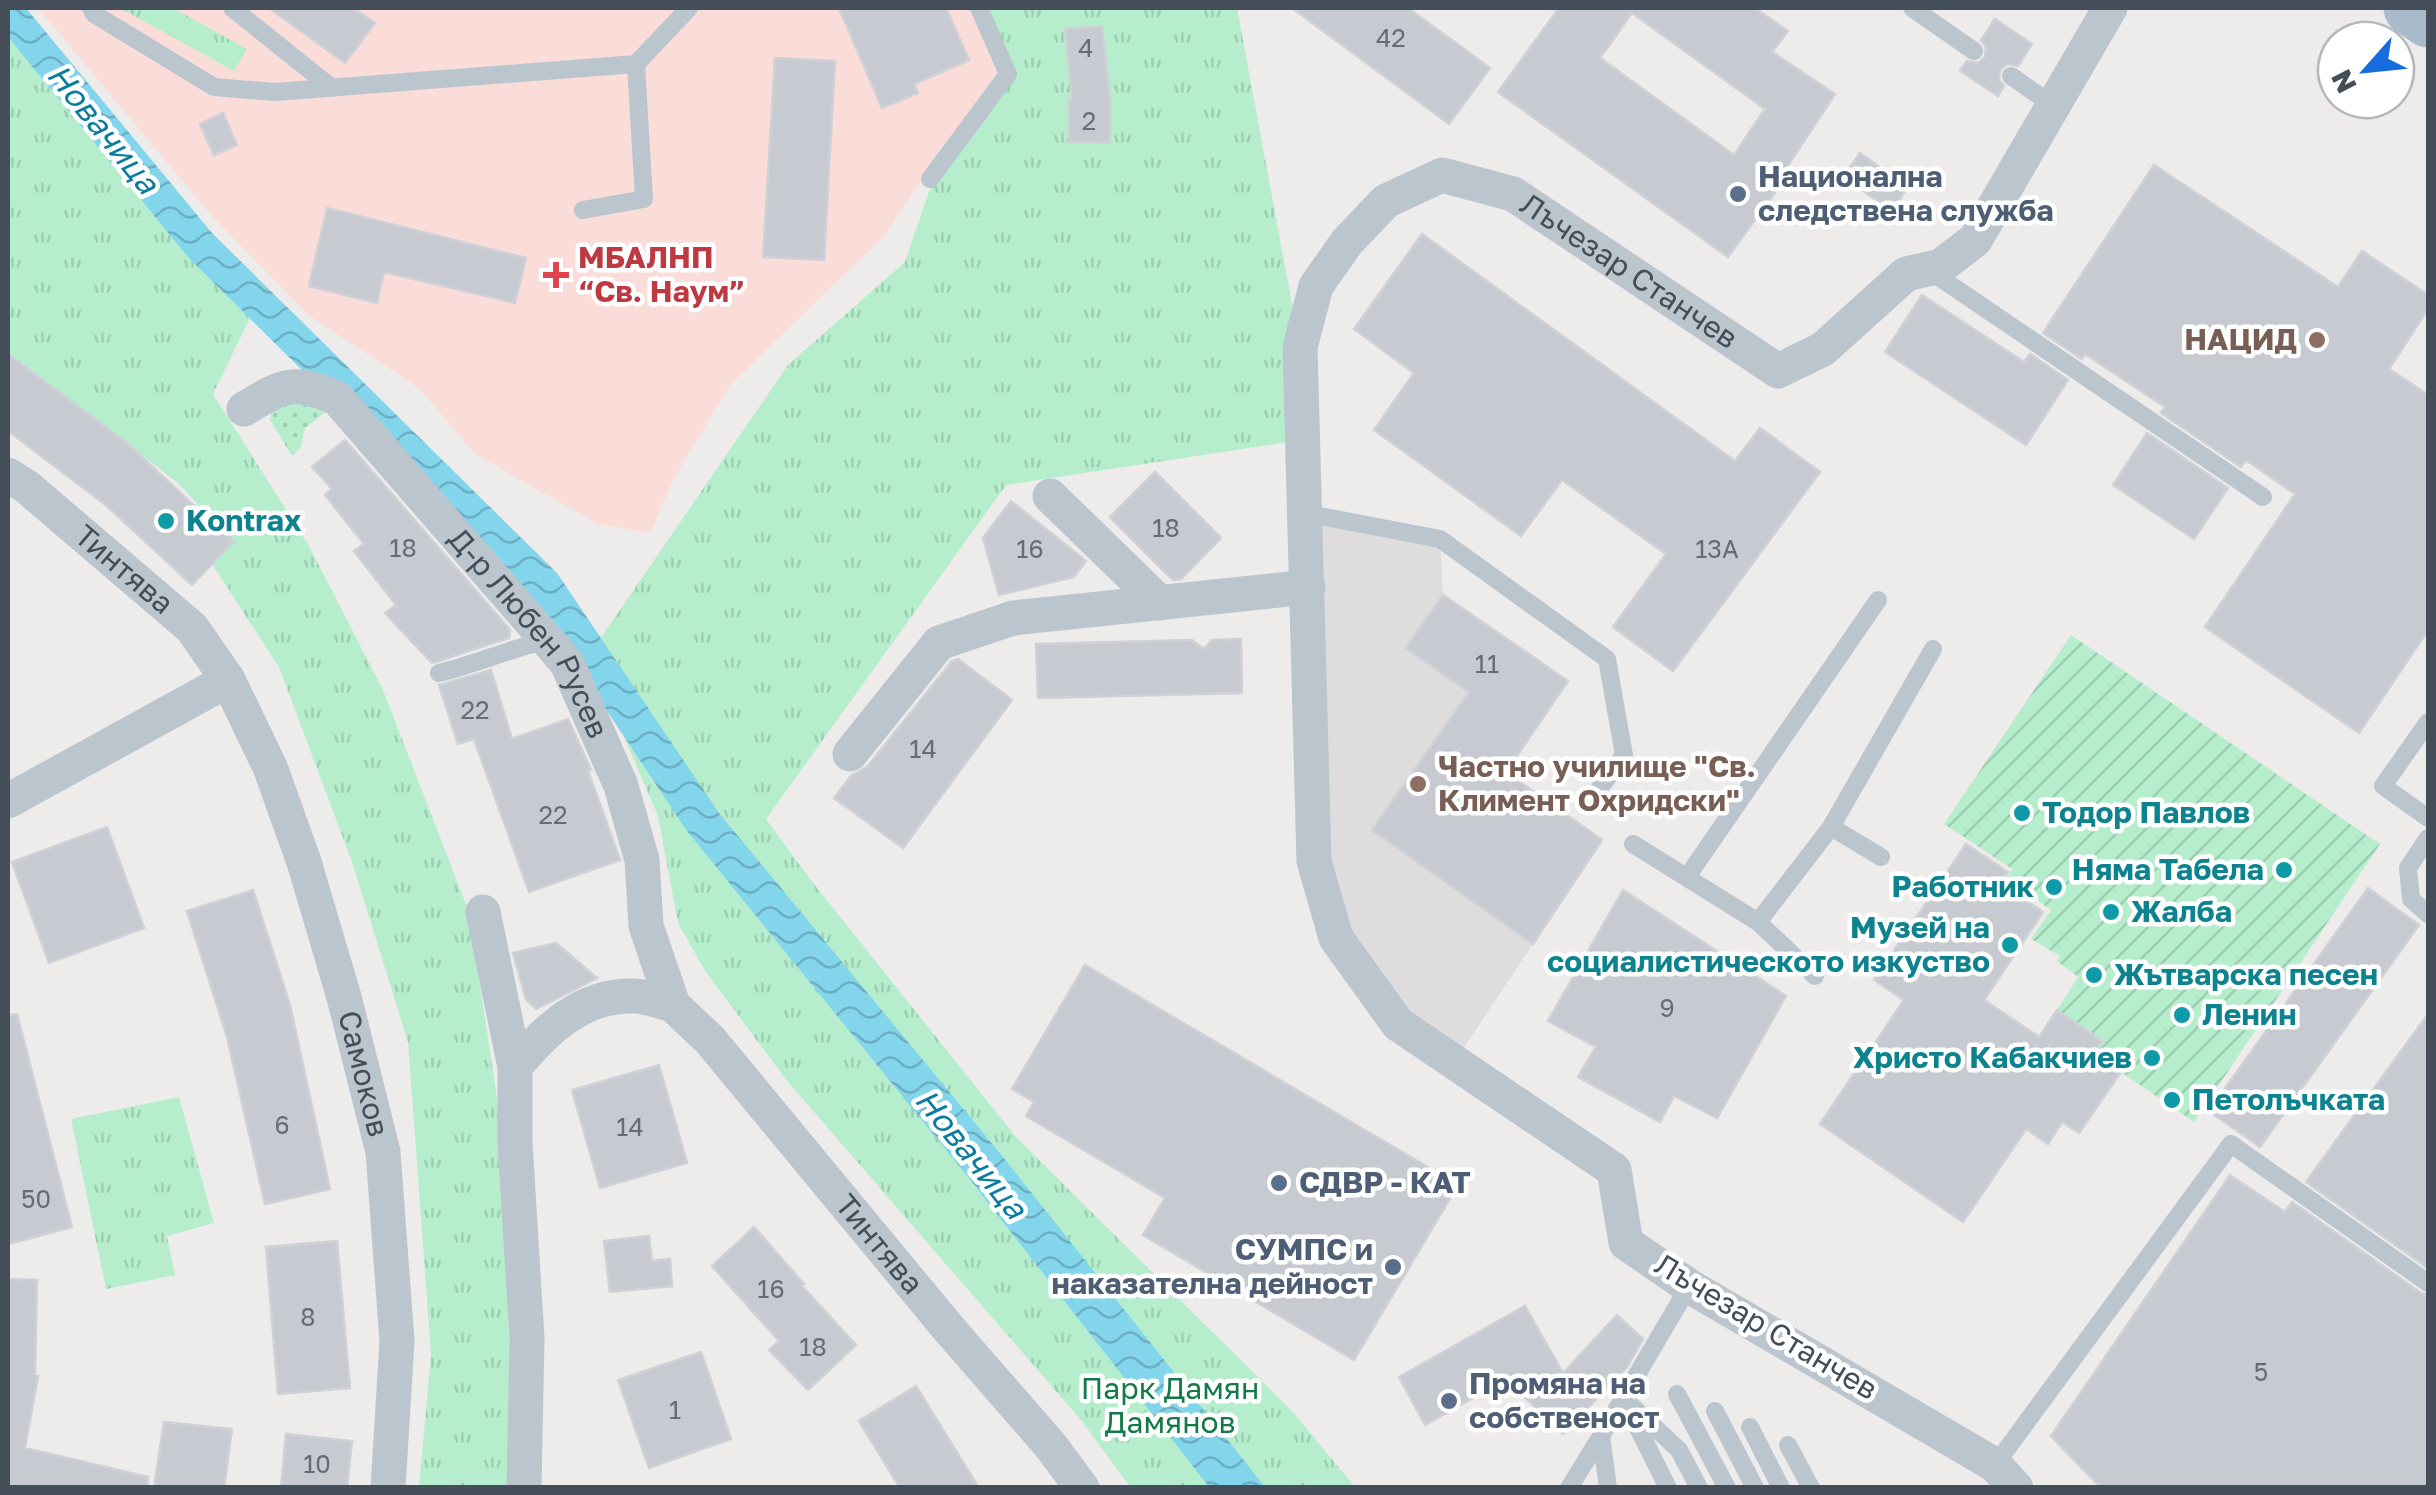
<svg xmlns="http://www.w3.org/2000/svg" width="2436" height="1495" font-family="'Golos Text',sans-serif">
<defs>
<pattern id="grass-dots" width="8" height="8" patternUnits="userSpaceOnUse" patternTransform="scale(2.5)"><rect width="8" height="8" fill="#b6eecd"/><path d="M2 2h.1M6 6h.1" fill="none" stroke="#9eceb2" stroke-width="1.8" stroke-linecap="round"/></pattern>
<pattern id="park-tufts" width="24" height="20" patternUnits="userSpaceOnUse" patternTransform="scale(2.5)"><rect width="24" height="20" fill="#b6eecd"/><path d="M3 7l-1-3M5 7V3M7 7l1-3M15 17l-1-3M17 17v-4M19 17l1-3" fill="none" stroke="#9eceb2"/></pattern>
<pattern id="garden-furrows" width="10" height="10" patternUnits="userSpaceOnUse" patternTransform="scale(2.5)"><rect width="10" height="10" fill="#b6eecd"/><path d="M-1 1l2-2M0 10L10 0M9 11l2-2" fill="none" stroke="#9eceb2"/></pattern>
<pattern id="water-waves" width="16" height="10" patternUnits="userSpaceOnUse" patternTransform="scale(2.5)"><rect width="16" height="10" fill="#83d5ec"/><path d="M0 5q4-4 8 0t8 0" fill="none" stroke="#6dafc2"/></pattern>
</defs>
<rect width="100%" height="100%" fill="#eeebeb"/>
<path fill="#dfdcdd" d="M1304,513L1440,539L1443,595L1407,648L1469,692L1444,728L1602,840L1453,1064L1336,938Z"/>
<path fill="#fadcd8" d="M38,8H969L1001,75L920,182L884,236L730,385L674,478L650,533L598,524L475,454L420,389L307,314L211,215Z"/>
<path fill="url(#grass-dots)" d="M286,398L327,411L305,428L301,447L292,456L270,420L273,402Z"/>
<path fill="url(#park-tufts)" d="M120,8H173L247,49L234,71Z
M988,8H1237L1300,347L1302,440L1006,485L766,819L813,883L1016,1137L1292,1411L1355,1487H1130L1081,1420L788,1082L705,971L678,923L658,816L589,655L788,365L905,262L929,191L1016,75Z
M8,37L187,256L250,318L213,394L309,546L383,690L469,912L500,1118L513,1427L506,1487H419L431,1354L408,1042L352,862L279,667L212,564L232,542L178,483L8,352Z
M179,1097L214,1223L167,1236L175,1275L106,1289L71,1119Z"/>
<path fill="url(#garden-furrows)" d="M2071,635L2380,844L2194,1122L2121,1072L2123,1068L2096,1050L2102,1041L2057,1010L2078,977L2057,961L2060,956L2031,939L2051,910L2007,878L2012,869L1944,824Z"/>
<path fill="url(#water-waves)" d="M8,8H26L212,233L557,573L719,813L1003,1157L1265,1487H1209L972,1182L687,831L531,597L187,256L8,37Z"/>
<path fill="#c7cad0" stroke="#cfd1d7" stroke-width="2.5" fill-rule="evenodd" d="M269,8H353L375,23L345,63Z
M839,8H946L969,60L914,84L918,93L882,108Z
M1292,8H1408L1490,68L1449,124Z
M1559,8H1755L1788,31L1772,52L1835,94L1775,185L1779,187L1728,257L1498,92ZM1632,13L1765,109L1734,155L1600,58Z
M1995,19L2032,44L2018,66L2007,64L2000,70L1999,80L2004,86L1998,96L1960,71L1967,61L1978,63L1985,57L1986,47L1981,40Z
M1102,26L1110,99V143L1069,142V99H1072L1065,29Z
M775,58L835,61L824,260L763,257Z
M223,113L237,145L214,155L200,124Z
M1860,153L1908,187L1892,211L1843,177Z
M2154,165L2338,287L2362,251L2428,295V309L2389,369L2428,395V630L2359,733L2205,627L2295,494L2246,460L2241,467L2161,413L2165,407L2085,354L2082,359L2043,333Z
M327,208L526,258L515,303L384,272L377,303L309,286Z
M1422,234L1735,461L1760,428L1820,472L1673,671L1613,627L1666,554L1562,480L1521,536L1374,430L1414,373L1354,329Z
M1922,295L2024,362L2030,354L2068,380L2026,445L1885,352Z
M8,354L126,442L233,542L192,585L107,506L8,431Z
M2147,433L2228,488L2194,539L2113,485Z
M345,440L510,630L509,638L432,663L385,613L396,605L354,551L364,544L325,495L332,489L312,467Z
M1155,472L1221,538L1181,579L1173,580L1110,517Z
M1011,501L1086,561L1074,577L999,595L983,538Z
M1443,595L1568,681L1506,772L1602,840L1533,944L1372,830L1469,692L1406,648Z
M1241,639L1242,693L1038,698L1036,644L1192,640L1204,649L1212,640Z
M958,659L1012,700L903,848L834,798L852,775L867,767L952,661Z
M491,670L512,739L568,719L591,770L588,771L620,860L529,892L474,739L458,744L439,685Z
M107,827L144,928L49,963L12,862Z
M1966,844L2008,872L2000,883L2043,912L1984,1000L2039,1037L2057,1010L2102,1041L2096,1050L2123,1069L2079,1133L2062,1122L2048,1144L2026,1129L1963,1222L1820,1124L1904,1000L1874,980Z
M2368,888L2419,925L2260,1147L2209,1111Z
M253,890L290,1005L330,1189L265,1204L227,1037L187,911Z
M1623,890L1786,996L1717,1118L1674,1096L1660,1122L1578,1077L1596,1047L1548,1021Z
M556,943L597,978L536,1009L526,999L513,953Z
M1085,965L1458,1185L1354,1360L1143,1235L1165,1198L1026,1116L1034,1102L1012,1089Z
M17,1014L72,1227L8,1244V1015Z
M2428,1014V1268L2306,1182Z
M659,1065L687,1163L600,1188L572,1090Z
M2230,1175L2285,1212L2292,1202L2421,1293L2428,1295V1488H2101L2051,1436Z
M754,1227L804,1284L802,1286L856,1345L808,1390L769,1350L779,1341L712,1266Z
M649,1236L652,1261L670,1259L672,1286L610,1292L604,1241Z
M337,1241L350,1388L278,1394L266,1247Z
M8,1279L37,1280L35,1375L38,1376L25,1448L148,1477L147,1488H8Z
M1525,1306L1563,1373L1617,1315L1643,1339L1627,1367L1563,1434L1517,1390L1498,1400L1491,1388L1425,1425L1399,1377Z
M701,1352L731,1439L649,1468L618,1380Z
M916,1386L979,1488H900L859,1421Z
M164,1422L232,1429L224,1488H154Z
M286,1434L352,1441L347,1488H281Z"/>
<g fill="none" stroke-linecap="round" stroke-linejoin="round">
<path stroke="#bbc5ce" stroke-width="18" d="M91,8L94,14L214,87L275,92L636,64L644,199L583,210
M232,8L332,88
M1912,8L1974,51
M636,64L689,8
M2011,76L2054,106
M930,179L1008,74L979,8
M1927,269L2263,497
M1304,513L1440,539L1607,659L1624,755L1600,788
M439,673C476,664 510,649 547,640
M2428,722L2383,786L2428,818
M1831,827L1881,857
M2428,838L2408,868L2411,899L2428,914
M1633,844L1758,922L1831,827L1933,649
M1687,877L1878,600
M1758,922L1815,976
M1677,1394L1727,1488
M1623,1398L1679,1450L1699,1488
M1628,1408L1668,1488
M1715,1411L1755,1488
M1750,1427L1781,1488
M1788,1445L1811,1488
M1995,1465L2231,1144L2428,1283
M1569,1488L1601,1436
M1608,1488L1601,1436L1689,1286"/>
<g stroke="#bbc5ce" stroke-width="35">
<path id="s1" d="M244,409C284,385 292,379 337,398L567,663L621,786L642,860L646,926L673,1005L710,1040L949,1329L1050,1445L1082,1488"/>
<path id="s2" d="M8,475L27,487L192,628L228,680L270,767L304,862L344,997L383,1152L397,1341L388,1488"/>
<path d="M1050,496L1160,603"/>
<path d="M850,754L939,643L1013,618L1308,587"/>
<path d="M8,801L228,680"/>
<path d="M483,912L515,1067V1143L527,1338L524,1488"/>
<path d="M515,1067C545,1030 583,994 634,996C647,996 661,1002 673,1005"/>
<path id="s3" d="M2016,1488L1995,1465L1689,1286L1626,1243L1614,1170L1398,1024L1336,938L1314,861L1300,347L1316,286L1347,242L1386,201L1442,175L1513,194L1778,371L1823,349L1906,274L1941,266L1975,240L2110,8"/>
</g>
<path stroke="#a9bacb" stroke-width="55" d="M2411,8L2428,20"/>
</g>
<g fill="#5c6f8a" stroke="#fff" stroke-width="4">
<circle cx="1738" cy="194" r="10"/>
<circle cx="1279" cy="1183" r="10"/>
<circle cx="1393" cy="1267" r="10"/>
<circle cx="1449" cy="1401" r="10"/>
</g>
<path fill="#e0444e" stroke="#fff" stroke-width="4" d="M551 260h10v10h10v10h-10v10h-10v-10h-10v-10h10z"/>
<g fill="#8d6e63" stroke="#fff" stroke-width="4">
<circle cx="2317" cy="340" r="10"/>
<circle cx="1418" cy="784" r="10"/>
</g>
<g fill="#0f9aa8" stroke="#fff" stroke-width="4">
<circle cx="166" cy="521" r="10"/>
<circle cx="2022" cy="813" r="10"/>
<circle cx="2284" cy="870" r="10"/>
<circle cx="2054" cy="887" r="10"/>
<circle cx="2111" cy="912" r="10"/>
<circle cx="2010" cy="945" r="10"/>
<circle cx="2094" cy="975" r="10"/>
<circle cx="2182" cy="1015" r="10"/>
<circle cx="2152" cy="1058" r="10"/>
<circle cx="2172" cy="1100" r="10"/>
</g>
<g text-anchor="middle" stroke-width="9" stroke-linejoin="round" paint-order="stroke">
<g font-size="25" fill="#646d76">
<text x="1391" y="47">42</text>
<text x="1086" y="57">4</text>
<text x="1089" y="130">2</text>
<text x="1166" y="537">18</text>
<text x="403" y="557">18</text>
<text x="1030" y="558">16</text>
<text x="1717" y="558">13А</text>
<text x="1487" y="673">11</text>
<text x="475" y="719">22</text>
<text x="923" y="758">14</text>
<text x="553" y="824">22</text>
<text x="1667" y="1017">9</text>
<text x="282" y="1134">6</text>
<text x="630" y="1136">14</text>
<text x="36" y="1208">50</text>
<text x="771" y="1298">16</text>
<text x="308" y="1326">8</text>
<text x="813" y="1356">18</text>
<text x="2261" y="1381">5</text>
<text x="675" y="1419">1</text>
<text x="317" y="1473">10</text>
</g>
<g font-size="30" font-weight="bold" fill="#4e5e75" stroke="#fff" text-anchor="start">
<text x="1758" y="187">Национална<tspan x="1758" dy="34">следствена служба</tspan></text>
<text x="1299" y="1193">СДВР - КАТ</text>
<text x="1373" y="1260" text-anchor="end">СУМПС и<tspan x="1373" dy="34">наказателна дейност</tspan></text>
<text x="1469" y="1394">Промяна на<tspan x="1469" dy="34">собственост</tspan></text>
</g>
<g font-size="30" font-weight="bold" fill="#be3a42" stroke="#fff" text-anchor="start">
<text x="578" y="268">MБАЛНП<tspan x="578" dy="34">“Св. Наум”</tspan></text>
</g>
<g font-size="30" fill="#434e58" stroke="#fff">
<text dy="10" stroke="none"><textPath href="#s3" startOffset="1945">Лъчезар Станчев</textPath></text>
<text dy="10" stroke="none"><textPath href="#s2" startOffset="150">Тинтява</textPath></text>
<text dy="10" stroke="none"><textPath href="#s1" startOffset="405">Д-р Любен Русев</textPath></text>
<text dy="10" stroke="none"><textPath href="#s2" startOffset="720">Самоков</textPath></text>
<text dy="10" stroke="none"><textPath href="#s1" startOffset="1128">Тинтява</textPath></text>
<text transform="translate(1766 1327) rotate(31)" y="10">Лъчезар Станчев</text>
</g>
<g font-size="30" font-weight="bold" fill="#785e54" stroke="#fff" text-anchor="end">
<text x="2297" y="350">НАЦИД</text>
<text x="1438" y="777" text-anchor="start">Частно училище "Св.<tspan x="1438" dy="34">Климент Охридски"</tspan></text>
</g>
<g font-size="30" font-weight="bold" fill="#0d838f" stroke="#fff" text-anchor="start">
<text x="186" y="531">Kontrax</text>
<text x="2042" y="823">Тодор Павлов</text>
<text x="2264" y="880" text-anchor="end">Няма Табела</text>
<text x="2034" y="897" text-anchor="end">Работник</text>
<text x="2131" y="922">Жалба</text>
<text x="1990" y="938" text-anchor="end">Музей на<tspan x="1990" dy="34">социалистическото изкуство</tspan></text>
<text x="2114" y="985">Жътварска песен</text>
<text x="2202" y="1025">Ленин</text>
<text x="2132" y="1068" text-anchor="end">Христо Кабакчиев</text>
<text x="2192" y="1110">Петолъчката</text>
</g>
<g font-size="30" fill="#147948" stroke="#fff">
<text x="1170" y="1399">Парк Дамян<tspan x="1170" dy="34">Дамянов</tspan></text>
</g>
<g font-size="32" font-style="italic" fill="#0a7d9e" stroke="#fff">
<text transform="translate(103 129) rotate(51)" y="11">Новачица</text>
<text transform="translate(971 1154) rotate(51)" y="11">Новачица</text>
</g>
</g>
<rect width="2436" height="1495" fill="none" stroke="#434e58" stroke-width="20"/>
<g transform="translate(2366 70) rotate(243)"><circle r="48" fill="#ffffff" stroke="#b4b8bc" stroke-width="2.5"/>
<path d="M0-8L18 38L0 25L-18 38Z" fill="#166bdd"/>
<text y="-15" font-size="28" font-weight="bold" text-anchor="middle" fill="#434e58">N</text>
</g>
</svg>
